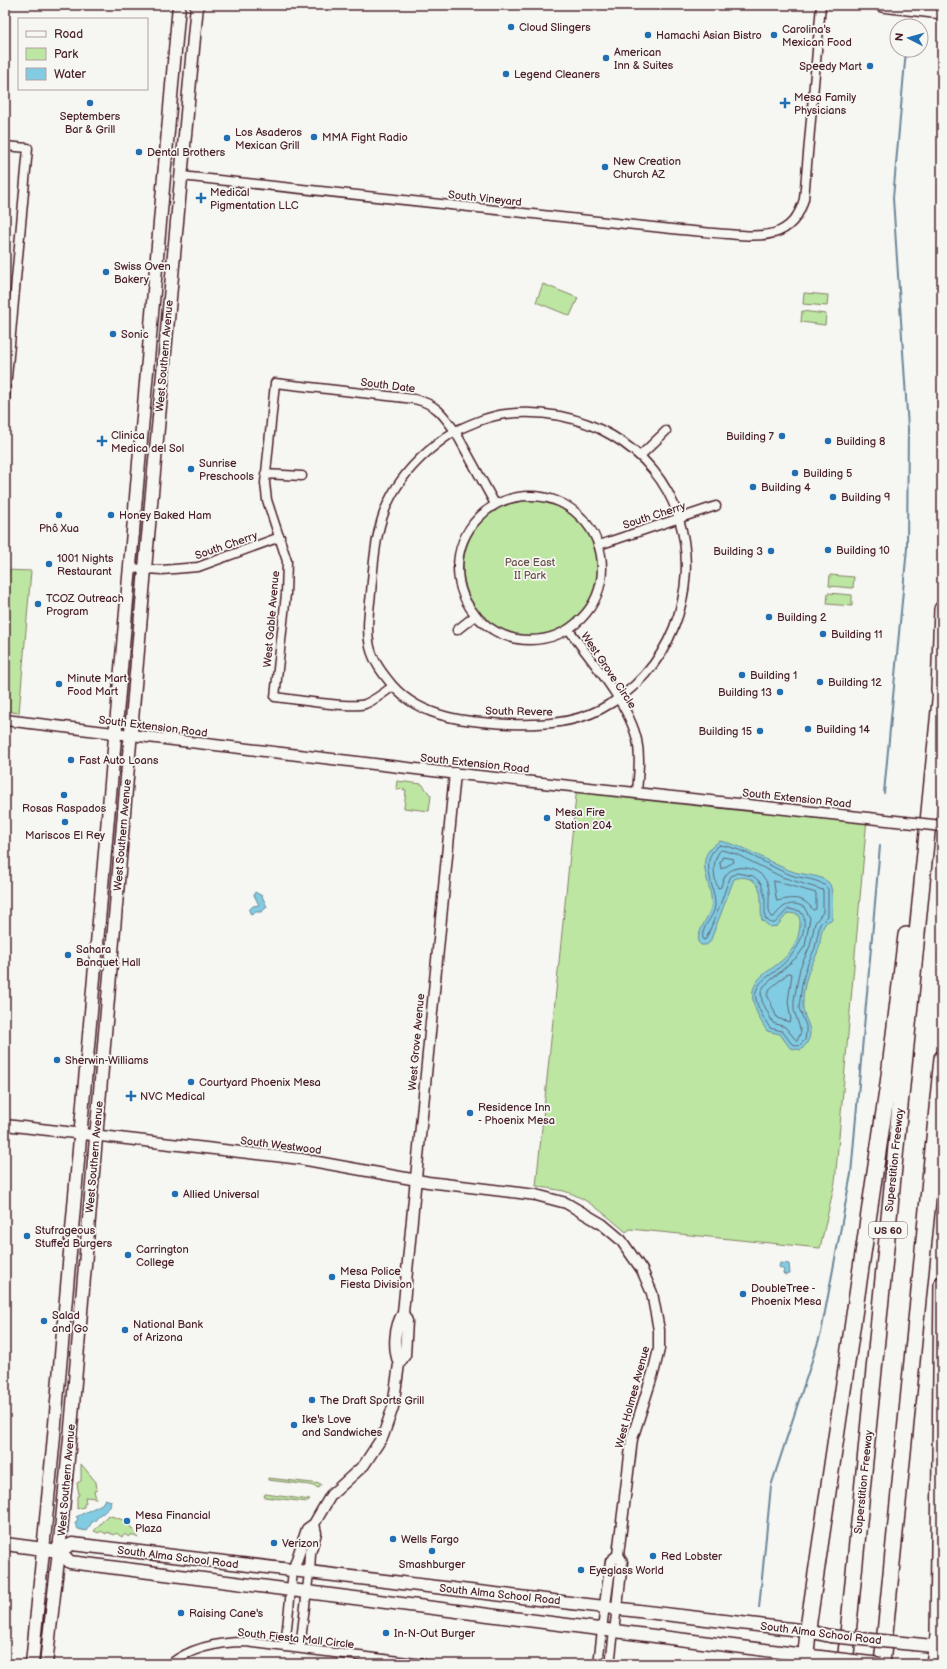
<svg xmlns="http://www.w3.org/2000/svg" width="947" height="1669" font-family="'Balsamiq Sans',sans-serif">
<rect width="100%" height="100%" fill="#f6f6f2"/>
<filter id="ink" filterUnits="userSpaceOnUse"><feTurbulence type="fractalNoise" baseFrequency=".025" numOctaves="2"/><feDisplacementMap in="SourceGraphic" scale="8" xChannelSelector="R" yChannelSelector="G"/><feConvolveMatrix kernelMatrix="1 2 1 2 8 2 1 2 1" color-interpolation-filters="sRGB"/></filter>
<g filter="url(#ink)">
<path fill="#bde6a2" stroke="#848266" d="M543,284L578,298L570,316L536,302Z
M804,293L828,295L827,306L803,304Z
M802,311L826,314L825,325L801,322Z
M463 568a68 68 0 1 1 136 0a68 68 0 1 1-136 0Z
M5,570L31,571L19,713L5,711Z
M830,575L854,577L853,588L829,586Z
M828,593L852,595V606L827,604Z
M397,781L422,784L431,796L429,811L404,808L406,790L396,789Z
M577,786L867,818L835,1182L820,1248L630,1229L626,1232C607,1216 588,1198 564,1191C555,1189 545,1188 536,1186Z
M81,1464L96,1482L97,1490L94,1491L96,1498L85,1497L86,1503L84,1504V1507L77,1509V1496L79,1495L77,1483L81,1481Z
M268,1478L321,1484L319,1488L310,1485L268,1480Z
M265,1494L310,1500L308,1502L264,1497Z
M108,1515L126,1521L139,1538L131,1535L129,1537L124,1534L122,1537L116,1533L114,1535L107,1532L106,1534L101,1531L99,1533L94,1531Z"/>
<path fill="#81cce2" stroke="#6b8799" d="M720,841C747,846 768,863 794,872C804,875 822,875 829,883C834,889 832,912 832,920C829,921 827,921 825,924C820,931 821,940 819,948C817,955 813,961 810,968C806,978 803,991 803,1002C801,1022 821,1030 801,1050L790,1048L780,1034L767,1031C724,965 790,980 799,932C800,926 801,920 798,914L788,913L777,926L770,927L762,920C759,907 766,886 750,879C745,877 740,877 734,879L710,942L706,945H701L698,942C699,927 708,919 711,907C715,884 689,859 720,841Z
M255,892L262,896L267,907L261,912H256L251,915L249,910L253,906L259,905L254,895Z
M780,1263L789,1264L790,1274L785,1275L783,1273L784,1270L779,1267Z
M105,1499L111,1501L110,1507L102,1514L101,1513L94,1522L93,1521L86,1531L78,1529L75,1524L78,1519L76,1517L102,1504Z"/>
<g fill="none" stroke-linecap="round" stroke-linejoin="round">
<path stroke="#606474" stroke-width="1" d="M720,845C745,848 767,866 791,875C801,879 821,878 828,889V916L820,924L815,948L806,968L802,984L799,1008L806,1026V1033L805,1040L799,1046L792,1044L782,1031L770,1028C764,1019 753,1002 756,991C759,982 766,978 773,973C791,958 806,942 804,917L800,911L788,909L775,923H771L765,918V897L761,883L753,876L737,873L731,876L727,885L719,908L706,939L703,940C700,927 714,918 715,906C716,887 697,858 720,845Z
M722,850L736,854L782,877L823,890V912L815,923L810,946L800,968L794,1000V1010L801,1032L797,1041L785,1027L773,1023L762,1001L761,992L764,986L798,956L805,946L810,918L804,907C790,900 782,906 774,917H771C766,908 772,894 767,883C762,870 742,863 730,871C725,874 722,882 721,887L718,888C713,876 712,863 719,852Z
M723,857L733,859L734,862L721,869L720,863Z
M774,881L816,893V909L813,910C803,895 791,898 777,901Z
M789,973L792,974L788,1002L791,1020L789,1022L777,1018L767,994L772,987Z"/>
<path stroke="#6b8799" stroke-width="2" d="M908,26V25
M884,793L907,548L908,428L893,198L906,50
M759,1608L771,1486L821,1333L851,1174L880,846"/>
<defs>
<path id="minor" d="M5,146L28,148L5,399
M181,176L681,230C696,231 711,233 727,234C761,237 793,240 804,199L821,5
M275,383L414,399C436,404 442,413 455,431C471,424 488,416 506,414C579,405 657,445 679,519C701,591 669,674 601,709C572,724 541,725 509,724C469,722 422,719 393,686C384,693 375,700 365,704C351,709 293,699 275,697L286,594L287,561L267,500L265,483Z
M640,456L666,431
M265,474L302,476
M458 568a72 72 0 1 1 144 0a72 72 0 1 1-144 0Z
M599,545L716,506
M130,568L162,570L198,567L280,537
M457,630L476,615
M569,630C591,660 629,704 637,740C641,758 638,776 637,793
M393,686C383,674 374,663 370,647C366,630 369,611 371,593C374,557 376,519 396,488C411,464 432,446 455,431L495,504
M285,1646L293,1571
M300,1648L309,1573
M170,1664C192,1647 219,1642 246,1642L424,1664
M598,1664L605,1605
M610,1664L617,1607"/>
<path id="tertiary" d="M5,720L441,772L905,822
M5,1125L301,1159L428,1182L536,1195L566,1203L602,1224L621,1240L642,1270L652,1293L659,1330V1349L654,1370L632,1439L618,1555L622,1562L617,1607
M399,1364C393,1349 394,1327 403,1313L455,773
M293,1571L307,1529L314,1524L331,1495L364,1465L383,1436L393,1407L399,1364L405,1355L407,1321L403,1313
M309,1573L310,1553L316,1533L314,1524
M605,1605L611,1561L618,1555"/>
<path id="secondary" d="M5,1544L59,1551L72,1544C317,1575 563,1600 808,1631L830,1636
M59,1551L70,1562L828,1658
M913,1644L942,1647
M32,1664L53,1447L179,5
M46,1664L59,1551L71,1428L145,569L197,5"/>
<path id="primary" d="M882,5L942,12"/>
<path id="motorway" d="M939,690L942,609
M805,1664L809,1621L888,1084L906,935
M845,1664L942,680
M882,1664L942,1058
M934,1664L938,1635L942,1284"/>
</defs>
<use href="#minor" stroke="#4a1f2b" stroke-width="11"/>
<use href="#tertiary" stroke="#4a1f2b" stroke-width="13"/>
<use href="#secondary" stroke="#4a1f2b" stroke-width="15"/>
<use href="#primary" stroke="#4a1f2b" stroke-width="16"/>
<use href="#motorway" stroke="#4a1f2b" stroke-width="18"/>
<use href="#minor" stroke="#f6f6f2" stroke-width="8"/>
<use href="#tertiary" stroke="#f6f6f2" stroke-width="10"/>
<use href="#secondary" stroke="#f6f6f2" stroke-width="12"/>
<use href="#primary" stroke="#f6f6f2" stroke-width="13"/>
<use href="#motorway" stroke="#f6f6f2" stroke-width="15"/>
<defs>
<path id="tertiary-bridge" d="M905,822L942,826"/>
<path id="secondary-bridge" d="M830,1636L913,1644
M828,1658L880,1664"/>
</defs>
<use href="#tertiary-bridge" stroke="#4a1f2b" stroke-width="13" stroke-linecap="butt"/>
<use href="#secondary-bridge" stroke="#4a1f2b" stroke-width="15" stroke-linecap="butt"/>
<use href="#tertiary-bridge" stroke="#f6f6f2" stroke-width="10"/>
<use href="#secondary-bridge" stroke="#f6f6f2" stroke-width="12"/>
</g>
</g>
<g fill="#1f6fb2" stroke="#f6f6f2" stroke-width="1.5">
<circle cx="511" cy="27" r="4"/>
<circle cx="648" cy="35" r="4"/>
<circle cx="774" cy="35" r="4"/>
<circle cx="606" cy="58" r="4"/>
<circle cx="870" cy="66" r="4"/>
<circle cx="506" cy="74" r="4"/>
<circle cx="90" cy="103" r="4"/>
<path d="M783 97h4v4h4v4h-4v4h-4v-4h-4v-4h4z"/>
<circle cx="314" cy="137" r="4"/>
<circle cx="227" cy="138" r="4"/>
<circle cx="139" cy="152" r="4"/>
<circle cx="605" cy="167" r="4"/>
<path d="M199 192h4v4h4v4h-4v4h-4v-4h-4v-4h4z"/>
<circle cx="106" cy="272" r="4"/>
<circle cx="113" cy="334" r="4"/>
<circle cx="782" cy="436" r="4"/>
<path d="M100 435h4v4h4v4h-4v4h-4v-4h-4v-4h4z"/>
<circle cx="828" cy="441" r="4"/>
<circle cx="191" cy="469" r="4"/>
<circle cx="795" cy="473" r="4"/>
<circle cx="753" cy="487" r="4"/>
<circle cx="833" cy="497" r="4"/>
<circle cx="59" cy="515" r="4"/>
<circle cx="111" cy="515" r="4"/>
<circle cx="828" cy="550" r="4"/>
<circle cx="771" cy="551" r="4"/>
<circle cx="49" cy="564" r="4"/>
<circle cx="38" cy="604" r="4"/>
<circle cx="769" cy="617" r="4"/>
<circle cx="823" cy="634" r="4"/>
<circle cx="742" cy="675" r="4"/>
<circle cx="820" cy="682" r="4"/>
<circle cx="59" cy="684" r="4"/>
<circle cx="780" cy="692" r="4"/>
<circle cx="808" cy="729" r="4"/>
<circle cx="760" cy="731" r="4"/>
<circle cx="71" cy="760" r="4"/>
<circle cx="64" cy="795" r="4"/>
<circle cx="547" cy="818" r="4"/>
<circle cx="65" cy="822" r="4"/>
<circle cx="68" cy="955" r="4"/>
<circle cx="57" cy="1060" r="4"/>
<circle cx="191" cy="1082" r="4"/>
<path d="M129 1090h4v4h4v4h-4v4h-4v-4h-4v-4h4z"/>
<circle cx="470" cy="1113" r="4"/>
<circle cx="175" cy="1194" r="4"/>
<circle cx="27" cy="1236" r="4"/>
<circle cx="128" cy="1255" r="4"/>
<circle cx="332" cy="1277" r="4"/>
<circle cx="743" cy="1294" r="4"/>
<circle cx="44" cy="1321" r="4"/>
<circle cx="125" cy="1330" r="4"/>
<circle cx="312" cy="1400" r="4"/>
<circle cx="294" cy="1425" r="4"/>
<circle cx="127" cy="1521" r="4"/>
<circle cx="393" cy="1539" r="4"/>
<circle cx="274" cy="1543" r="4"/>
<circle cx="432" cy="1551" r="4"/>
<circle cx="653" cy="1556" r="4"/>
<circle cx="581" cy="1570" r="4"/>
<circle cx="181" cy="1613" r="4"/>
<circle cx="386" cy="1633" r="4"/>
</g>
<g text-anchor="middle" stroke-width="3.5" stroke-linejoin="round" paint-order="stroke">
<rect fill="#f6f6f2" stroke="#7e6067" stroke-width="1" x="869" y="1222" width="38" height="16" rx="3"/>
<g font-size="10" font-weight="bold" fill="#4a1f2b">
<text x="888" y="1234">US 60</text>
</g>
<g font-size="11" fill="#4a1f2b" stroke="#f6f6f2" text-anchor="start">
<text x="519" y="31">Cloud Slingers</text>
<text x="782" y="33">Carolina's<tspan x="782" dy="13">Mexican Food</tspan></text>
<text x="656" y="39">Hamachi Asian Bistro</text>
<text x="614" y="56">American<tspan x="614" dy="13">Inn &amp; Suites</tspan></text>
<text x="862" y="70" text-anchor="end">Speedy Mart</text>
<text x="514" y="78">Legend Cleaners</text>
<text x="794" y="101">Mesa Family<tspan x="794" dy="13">Physicians</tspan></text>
<text x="90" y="120" text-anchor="middle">Septembers<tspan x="90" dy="13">Bar &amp; Grill</tspan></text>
<text x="235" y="136">Los Asaderos<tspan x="235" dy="13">Mexican Grill</tspan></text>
<text x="322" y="141">MMA Fight Radio</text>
<text x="147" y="156">Dental Brothers</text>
<text x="613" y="165">New Creation<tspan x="613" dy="13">Church AZ</tspan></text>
<text x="210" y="196">Medical<tspan x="210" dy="13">Pigmentation LLC</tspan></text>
<text x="114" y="270">Swiss Oven<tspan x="114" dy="13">Bakery</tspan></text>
<text x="121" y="338">Sonic</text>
<text x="111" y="439">Clinica<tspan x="111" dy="13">Medica del Sol</tspan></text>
<text x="774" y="440" text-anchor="end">Building 7</text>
<text x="836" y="445">Building 8</text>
<text x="199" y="467">Sunrise<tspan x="199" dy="13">Preschools</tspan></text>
<text x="803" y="477">Building 5</text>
<text x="761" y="491">Building 4</text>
<text x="841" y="501">Building 9</text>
<text x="119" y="519">Honey Baked Ham</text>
<text x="59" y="532" text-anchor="middle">Phô Xua</text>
<text x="836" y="554">Building 10</text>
<text x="763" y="555" text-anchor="end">Building 3</text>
<text x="57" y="562">1001 Nights<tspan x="57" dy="13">Restaurant</tspan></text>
<text x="46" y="602">TCOZ Outreach<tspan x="46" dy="13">Program</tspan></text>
<text x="777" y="621">Building 2</text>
<text x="831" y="638">Building 11</text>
<text x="750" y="679">Building 1</text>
<text x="67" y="682">Minute Mart<tspan x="67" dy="13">Food Mart</tspan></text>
<text x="828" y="686">Building 12</text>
<text x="772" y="696" text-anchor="end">Building 13</text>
<text x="816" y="733">Building 14</text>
<text x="752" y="735" text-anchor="end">Building 15</text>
<text x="79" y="764">Fast Auto Loans</text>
<text x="64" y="812" text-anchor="middle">Rosas Raspados</text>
<text x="555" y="816">Mesa Fire<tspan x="555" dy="13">Station 204</tspan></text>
<text x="65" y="839" text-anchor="middle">Mariscos El Rey</text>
<text x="76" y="953">Sahara<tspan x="76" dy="13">Banquet Hall</tspan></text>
<text x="65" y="1064">Sherwin-Williams</text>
<text x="199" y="1086">Courtyard Phoenix Mesa</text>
<text x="140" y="1100">NVC Medical</text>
<text x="478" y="1111">Residence Inn<tspan x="478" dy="13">- Phoenix Mesa</tspan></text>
<text x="183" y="1198">Allied Universal</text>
<text x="35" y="1234">Stufrageous<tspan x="35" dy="13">Stuffed Burgers</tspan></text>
<text x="136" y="1253">Carrington<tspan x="136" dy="13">College</tspan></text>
<text x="340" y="1275">Mesa Police<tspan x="340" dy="13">Fiesta Division</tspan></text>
<text x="751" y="1292">DoubleTree -<tspan x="751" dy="13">Phoenix Mesa</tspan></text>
<text x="52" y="1319">Salad<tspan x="52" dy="13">and Go</tspan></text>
<text x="133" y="1328">National Bank<tspan x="133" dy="13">of Arizona</tspan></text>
<text x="320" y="1404">The Draft Sports Grill</text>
<text x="302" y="1423">Ike's Love<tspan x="302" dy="13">and Sandwiches</tspan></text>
<text x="135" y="1519">Mesa Financial<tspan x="135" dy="13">Plaza</tspan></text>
<text x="401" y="1543">Wells Fargo</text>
<text x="282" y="1547">Verizon</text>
<text x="661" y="1560">Red Lobster</text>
<text x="432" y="1568" text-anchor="middle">Smashburger</text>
<text x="589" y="1574">Eyeglass World</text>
<text x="189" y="1617">Raising Cane's</text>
<text x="394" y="1637">In-N-Out Burger</text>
</g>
<g font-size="11" fill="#4a1f2b" stroke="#f6f6f2">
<text transform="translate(485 198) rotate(6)" y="4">South Vineyard</text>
<text transform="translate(164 356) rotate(-85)" y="4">West Southern Avenue</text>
<text transform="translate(388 385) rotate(7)" y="4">South Date</text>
<text transform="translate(654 515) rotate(-18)" y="4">South Cherry</text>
<text transform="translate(226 545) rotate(-19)" y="4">South Cherry</text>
<text transform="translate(271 619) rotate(-85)" y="4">West Gable Avenue</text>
<text transform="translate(609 670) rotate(56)" y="4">West Grove Circle</text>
<text transform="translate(519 711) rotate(1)" y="4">South Revere</text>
<text transform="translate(153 726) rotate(7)" y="4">South Extension Road</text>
<text transform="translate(475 763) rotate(6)" y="4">South Extension Road</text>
<text transform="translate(797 798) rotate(6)" y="4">South Extension Road</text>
<text transform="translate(122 835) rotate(-85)" y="4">West Southern Avenue</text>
<text transform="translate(416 1042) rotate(-85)" y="4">West Grove Avenue</text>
<text transform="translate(281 1145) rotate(7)" y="4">South Westwood</text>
<text transform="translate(94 1157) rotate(-85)" y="4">West Southern Avenue</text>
<text transform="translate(894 1160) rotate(-84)" y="4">Superstition Freeway</text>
<text transform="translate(632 1397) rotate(-75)" y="4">West Holmes Avenue</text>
<text transform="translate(66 1480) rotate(-85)" y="4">West Southern Avenue</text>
<text transform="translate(863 1482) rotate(-84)" y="4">Superstition Freeway</text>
<text transform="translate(178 1557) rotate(7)" y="4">South Alma School Road</text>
<text transform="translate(500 1594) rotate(6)" y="4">South Alma School Road</text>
<text transform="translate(821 1633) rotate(7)" y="4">South Alma School Road</text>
<text transform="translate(296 1638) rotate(6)" y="4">South Fiesta Mall Circle</text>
</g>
<g font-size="11" fill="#675149" stroke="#f6f6f2">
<text x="530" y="566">Pace East<tspan x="530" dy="13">II Park</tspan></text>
</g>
</g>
<rect width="947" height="1669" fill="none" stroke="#f6f6f2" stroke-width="20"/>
<rect x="10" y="10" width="927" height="1649" fill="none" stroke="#4a1f2b" stroke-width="1.5" filter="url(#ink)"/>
<rect x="18" y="18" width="130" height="72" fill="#f6f6f2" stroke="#b1a0a2"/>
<rect x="26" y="31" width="20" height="6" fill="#f6f6f2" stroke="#b1a0a2"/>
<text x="54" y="38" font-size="12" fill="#4a1f2b">Road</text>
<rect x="26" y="48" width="20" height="12" fill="#bde6a2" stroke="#b1a0a2"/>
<text x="54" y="58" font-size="12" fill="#4a1f2b">Park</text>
<rect x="26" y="68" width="20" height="12" fill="#81cce2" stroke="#b1a0a2"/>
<text x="54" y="78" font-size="12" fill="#4a1f2b">Water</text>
<g transform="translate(909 38) rotate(276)"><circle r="19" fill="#f6f6f2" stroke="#b1a0a2"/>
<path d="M0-3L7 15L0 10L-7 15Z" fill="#1f6fb2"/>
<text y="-6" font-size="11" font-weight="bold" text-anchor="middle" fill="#4a1f2b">N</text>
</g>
</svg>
